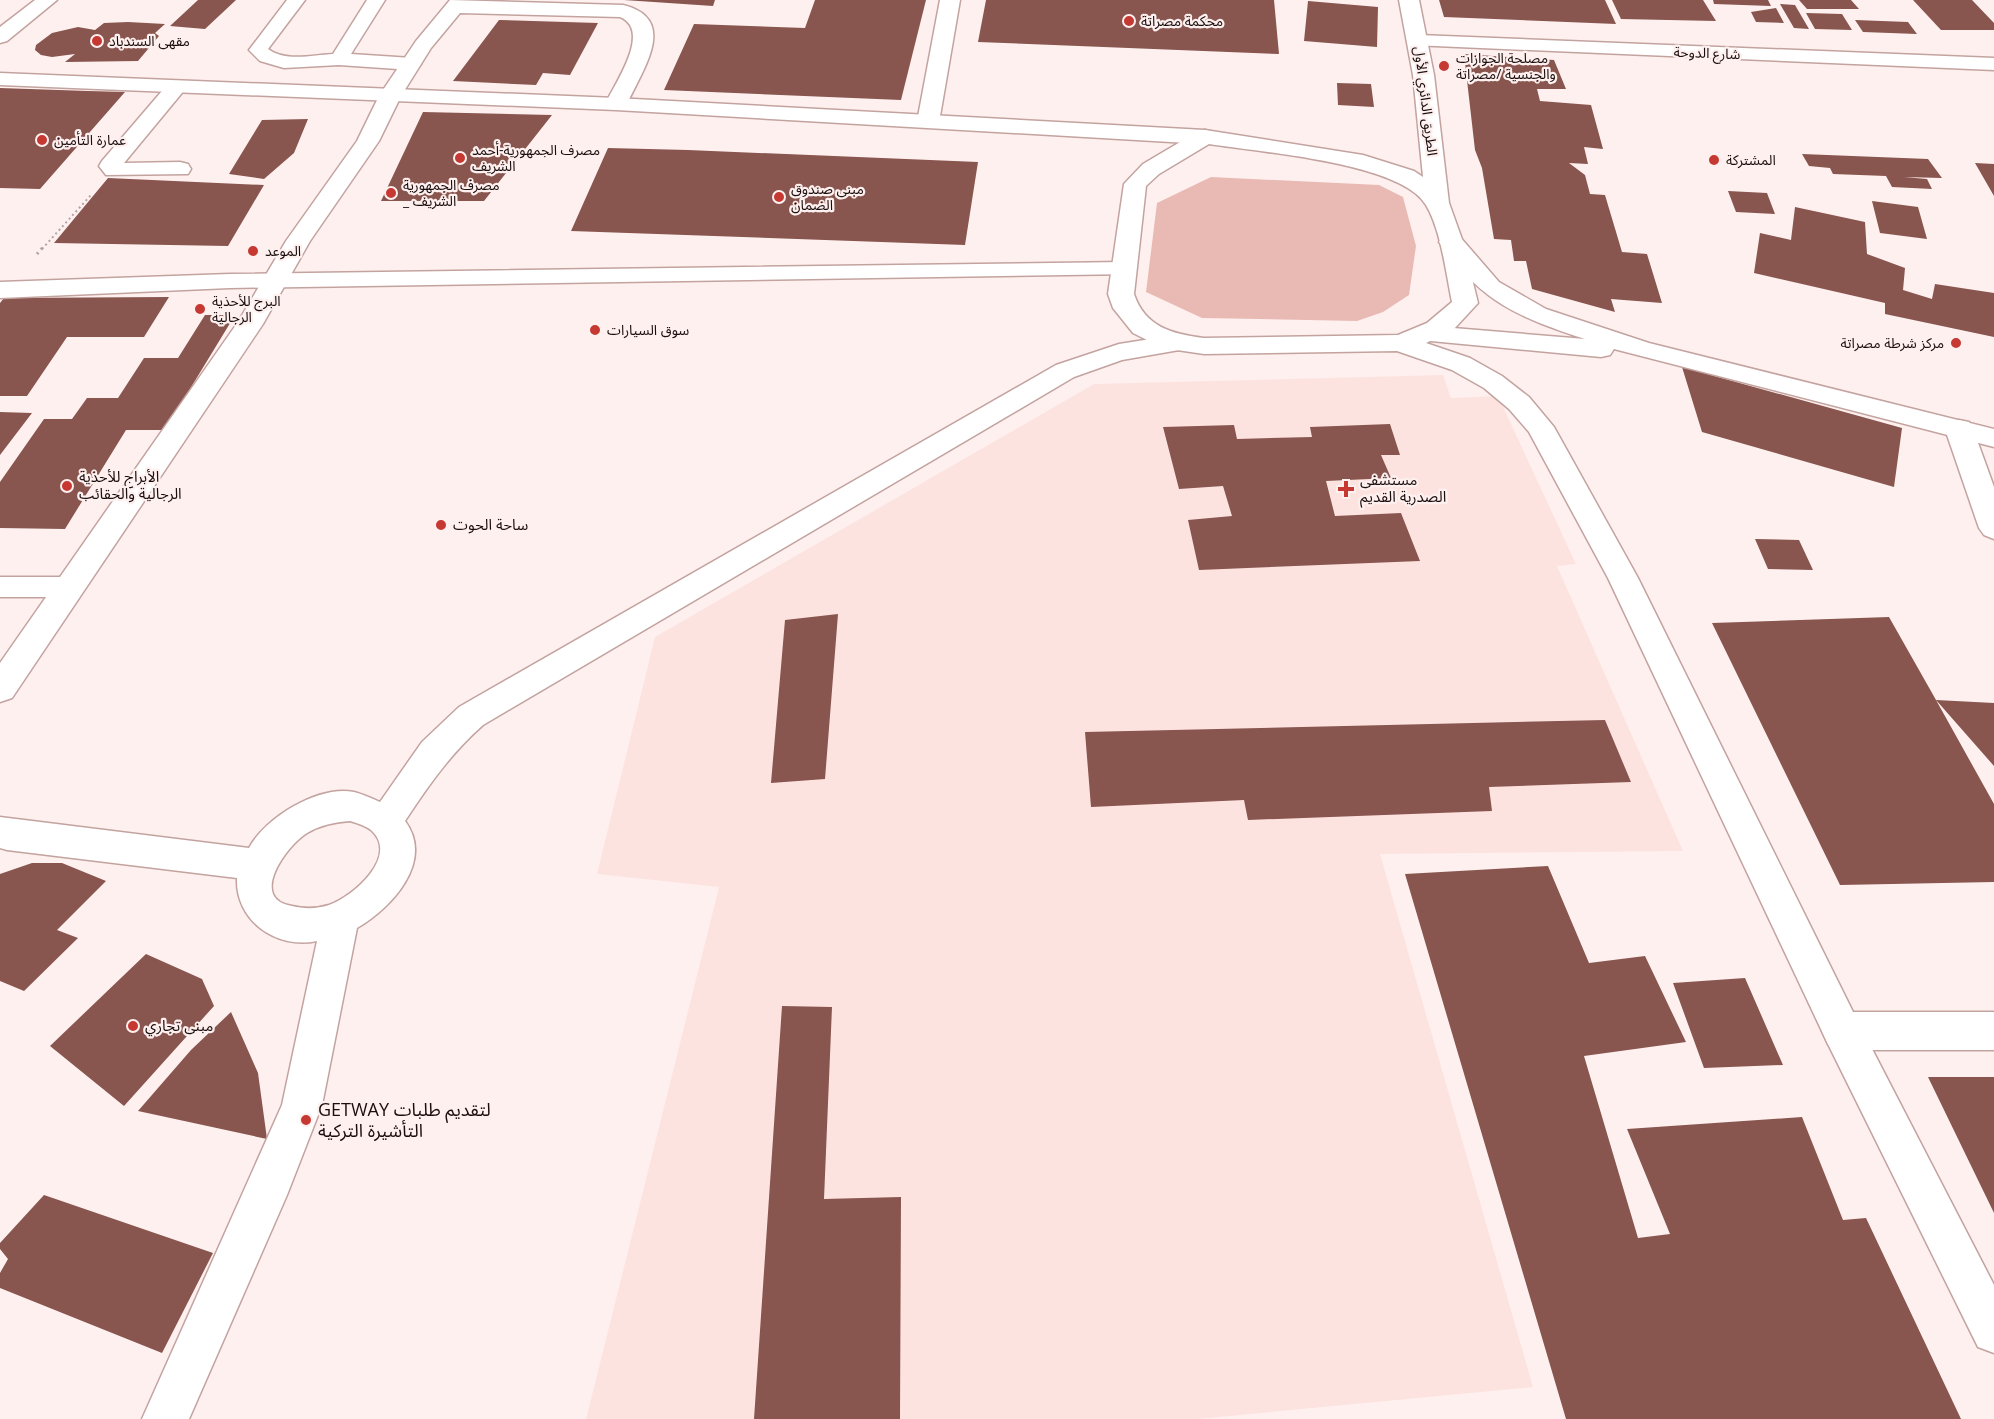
<svg xmlns="http://www.w3.org/2000/svg" width="1994" height="1419" font-family="'Open Sans','Noto Sans Arabic',sans-serif">
<rect width="100%" height="100%" fill="#fef0ef"/>
<path fill="#fde3e0" d="M1443,375L1451,398L1498,396L1576,564L1557,566L1683,851L1380,854L1533,1387L1198,1419H586L719,887L597,874L655,637L1094,384Z"/>
<path fill="#e9bab3" d="M1211,177L1379,185L1403,197L1416,246L1409,295L1383,312L1357,321L1202,318L1146,292L1157,203Z"/>
<path fill="#88554f" d="M198,0H236L205,29L170,26Z
M624,0H715L713,6Z
M815,0H926L901,100L664,90L694,24L805,28Z
M986,0H1274L1279,54L978,42Z
M1439,0H1605L1616,24L1444,17Z
M1612,0H1703L1716,21L1621,19Z
M1713,0H1768L1771,6L1714,4Z
M1799,0H1851L1859,9H1807Z
M1913,0H1972L1994,23V30H1941Z
M1308,1L1378,7L1377,47L1304,41Z
M1780,4L1795,5L1809,29L1794,28Z
M1776,8L1784,23L1756,22L1751,12Z
M1806,13L1842,14L1852,30L1815,29Z
M499,20L598,23L570,75L543,73L536,85L453,81Z
M1855,20L1908,22L1917,34L1863,32Z
M128,22L165,24L155,33L159,36L138,61L65,62L75,54L52,57L41,55L35,50L36,45L52,33L78,27L95,30L104,23Z
M1464,54L1554,60L1566,89H1537L1540,101L1591,105L1603,149L1584,147L1588,164L1569,163L1585,175L1590,194L1605,195L1622,252L1647,254L1662,303L1611,299L1615,312L1532,289L1526,261H1514L1511,240L1494,239L1482,168L1475,150Z
M1337,83L1371,84L1374,107L1338,105Z
M0,88L88,91L125,92L40,189L0,188Z
M423,112L552,115L484,201H381Z
M308,119L294,153L264,179L229,174L262,120Z
M608,148L688,150L978,162L965,245L571,231Z
M1802,154L1928,159L1942,178L1904,177L1927,179L1932,189L1892,187L1886,176L1833,174L1830,168L1809,166Z
M1975,163L1994,164V196Z
M108,178L264,185L228,246L54,243Z
M1728,191L1767,193L1775,214L1736,212Z
M1872,201L1918,207L1927,239L1880,233Z
M1795,207L1865,222L1867,254L1905,268L1903,290L1932,299L1935,284L1994,293V337L1885,314V303L1754,273L1760,233L1791,240Z
M169,297L144,337H67L27,396H0V303L4,298Z
M205,315H235L165,430H126L65,529L0,528V482L44,419H72L87,398H118L144,358H178Z
M1682,367L1902,428L1894,487L1702,432Z
M0,412L32,413L0,455Z
M1390,424L1400,455H1381L1391,478L1326,481L1335,516L1401,513L1420,561L1199,570L1188,520L1232,516L1223,486L1179,489L1163,427L1234,425L1237,439L1312,437L1310,427Z
M1755,539L1799,540L1813,570L1768,569Z
M838,614L825,779L771,783L785,620Z
M1889,617L1936,700L1994,703V766L1936,700L1994,804V882L1840,885L1712,623Z
M1605,720L1631,782L1489,787L1492,811L1248,820L1244,800L1091,807L1085,732Z
M32,863H62L106,881L57,930L78,938L24,991L0,981V874Z
M1548,866L1589,963L1645,956L1686,1042L1584,1056L1638,1238L1670,1234L1627,1129L1802,1117L1843,1220L1866,1218L1961,1419H1566L1405,874Z
M146,954L202,979L214,1006L124,1106L50,1046Z
M1745,978L1783,1065L1704,1068L1673,983Z
M782,1006L832,1007L824,1199L901,1197L900,1419H754Z
M231,1012L258,1073L267,1139L138,1111L191,1050Z
M1928,1077H1994V1213Z
M44,1195L213,1253L162,1353L0,1288V1273L8,1259L0,1249V1243Z"/>
<g fill="none" stroke-linecap="round" stroke-linejoin="round">
<defs>
<path id="service" d="M287,0H305L268,49C285,62 313,55 333,54L367,0H385L351,54L412,58L421,64L412,70L339,65L284,68L260,61L249,50Z
M0,577H71L81,580L85,587L81,594L71,597H0Z"/>
<path id="minor" d="M450,0L623,5C680,19 642,70 627,104L624,109H608L605,104C616,82 652,30 620,17L460,13L431,48L401,96L379,141L310,241L263,324L12,698L0,702V663L238,322L286,241L357,141L379,96L416,41Z
M940,0H960L939,122L936,127H920L917,122Z
M1419,35L1994,58V70L1412,45L1409,41L1412,37Z
M175,82L182,84L186,88L124,163L180,162L188,164L191,169L188,174L106,175L99,166L102,161L168,84Z
M1176,335L1185,337L1189,343L1185,349L1122,360L1074,377L483,725C451,753 428,786 405,821C435,862 391,908 357,928L322,1105L287,1195L189,1419H142L282,1105L317,941C276,950 235,920 237,878L7,850L0,848V817L249,848C265,818 318,785 354,792C362,794 371,798 380,802L422,742L459,707L1056,365L1119,344ZM350,821C357,823 366,826 371,830C400,856 353,897 329,905C316,909 305,909 292,906C248,899 286,846 307,833C320,825 335,822 350,821Z
M1959,420L1969,422L1973,429L1994,487V539L1984,535L1979,528L1945,429L1949,422Z
M1842,1012H1994V1050H1842L1828,1044L1822,1031L1828,1018Z"/>
<path id="secondary" d="M35,0H57L7,41L0,43V27Z
M0,73L616,98L1205,130L1213,132L1216,137L1213,142L1205,144L616,110L0,85Z
M1451,235L1460,237L1499,282L1546,309L1649,343L1994,429V447L1614,349L1610,355L1601,357L1420,340L1416,334L1420,328L1429,326L1585,339C1518,317 1481,302 1439,242L1442,237Z
M1124,262L1133,264L1136,269L1133,274L230,288L0,298V282L230,274Z"/>
<path id="primary" d="M1399,0H1419L1434,75L1449,203L1463,242L1478,303L1453,330L1426,343L1470,358L1502,376L1529,397L1554,427L1638,578L1856,1018L1994,1285V1353L1978,1347L1828,1044L1608,578L1529,432L1509,409L1484,388L1452,370L1397,351L1204,354L1177,350L1155,344L1133,333L1113,308L1108,294L1124,184L1143,164L1197,132L1205,130L1363,155L1414,171L1423,177L1413,75ZM1209,144C1257,152 1401,162 1426,205C1441,230 1446,273 1452,302L1427,323L1398,335L1204,338C1172,334 1145,327 1134,294L1146,186L1159,174Z"/>
</defs>
<use href="#service" stroke="#c3a39f" stroke-width="3"/>
<use href="#minor" stroke="#c3a39f" stroke-width="3"/>
<use href="#secondary" stroke="#c3a39f" stroke-width="3"/>
<use href="#primary" stroke="#c3a39f" stroke-width="3"/>
<path stroke="#b1a4a3" stroke-width="2" stroke-dasharray="2 3" stroke-linecap="butt" d="M42,249L91,195"/>
<path stroke="#b1a4a3" stroke-width="3" stroke-dasharray="2 4" stroke-linecap="butt" d="M37,254L43,247"/>
<use href="#service" fill="#fff" fill-rule="evenodd"/>
<use href="#minor" fill="#fff" fill-rule="evenodd"/>
<use href="#secondary" fill="#fff" fill-rule="evenodd"/>
<use href="#primary" fill="#fff" fill-rule="evenodd"/>
</g>
<g fill="#c63832" stroke="#fef0ef" stroke-width="2">
<circle cx="1129" cy="21" r="6"/>
<circle cx="97" cy="41" r="6"/>
<circle cx="1444" cy="66" r="6"/>
<circle cx="42" cy="140" r="6"/>
<circle cx="460" cy="158" r="6"/>
<circle cx="1714" cy="160" r="6"/>
<circle cx="391" cy="193" r="6"/>
<circle cx="779" cy="197" r="6"/>
<circle cx="253" cy="251" r="6"/>
<circle cx="200" cy="309" r="6"/>
<circle cx="595" cy="330" r="6"/>
<circle cx="1956" cy="343" r="6"/>
<circle cx="67" cy="486" r="6"/>
<path d="M1343 480h6v6h6v6h-6v6h-6v-6h-6v-6h6z"/>
<circle cx="441" cy="525" r="6"/>
<circle cx="133" cy="1026" r="6"/>
<circle cx="306" cy="1120" r="6"/>
</g>
<g text-anchor="middle" stroke-width="4.5" stroke-linejoin="round" paint-order="stroke">
<g font-size="14" fill="#190e0d" stroke="#fef0ef" text-anchor="start">
<text x="1141" y="26">محكمة مصراتة</text>
<text x="109" y="46">مقهى السندباد</text>
<text x="1456" y="63">مصلحة الجوازات<tspan x="1456" dy="16">والجنسية /مصراتة</tspan></text>
<text x="54" y="145">عمارة التأمين</text>
<text x="472" y="155">مصرف الجمهورية-أحمد<tspan x="472" dy="16">الشريف</tspan></text>
<text x="1726" y="165">المشتركة</text>
<text x="403" y="190">مصرف الجمهورية<tspan x="403" dy="16">_ الشريف</tspan></text>
<text x="791" y="194">مبنى صندوق<tspan x="791" dy="16">الضمان</tspan></text>
<text x="265" y="256">الموعد</text>
<text x="212" y="306">البرج للأحذية<tspan x="212" dy="16">الرجالية</tspan></text>
<text x="607" y="335">سوق السيارات</text>
<text x="1944" y="348" text-anchor="end">مركز شرطة مصراتة</text>
</g>
<g font-size="14" fill="#190e0d" stroke="#fef0ef">
<text transform="translate(1707 53) rotate(2)" y="5">شارع الدوحة</text>
<text transform="translate(1426 101) rotate(83)" y="5">الطريق الدائري الأول</text>
</g>
<g font-size="15" fill="#190e0d" stroke="#fef0ef" text-anchor="start">
<text x="79" y="482">الأبراج للأحذية<tspan x="79" dy="17">الرجالية والحقائب</tspan></text>
<text x="1360" y="485">مستشفى<tspan x="1360" dy="17">الصدرية القديم</tspan></text>
<text x="453" y="530">ساحة الحوت</text>
<text x="145" y="1031">مبنى تجاري</text>
</g>
<g font-size="18" fill="#190e0d" stroke="#fef0ef" text-anchor="start">
<text x="318" y="1116">GETWAY لتقديم طلبات<tspan x="318" dy="21">التأشيرة التركية</tspan></text>
</g>
</g>
</svg>
